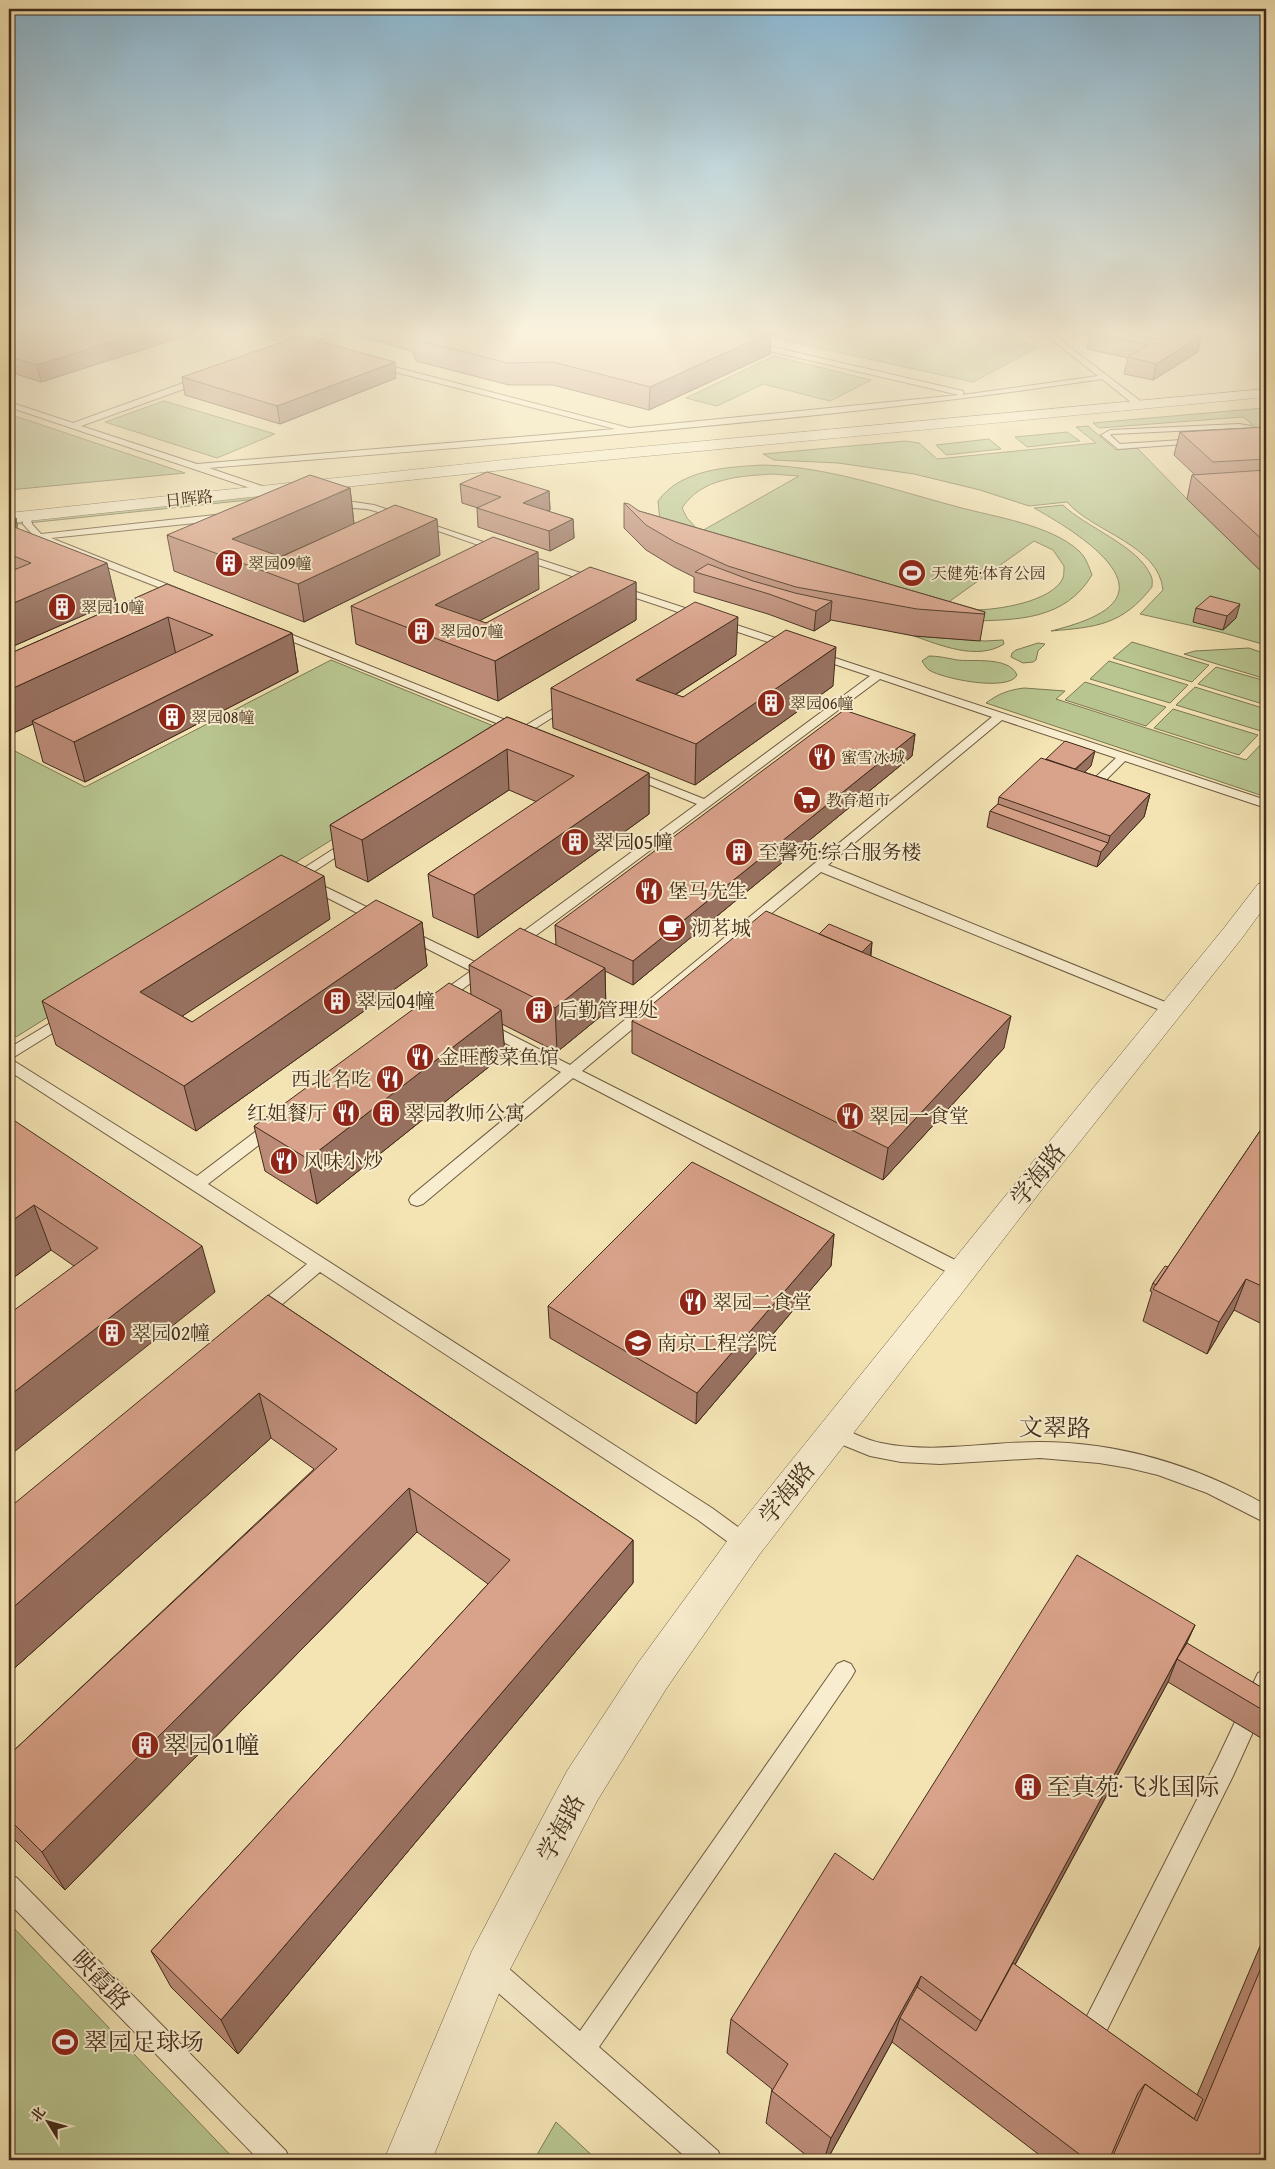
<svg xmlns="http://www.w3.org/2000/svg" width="1275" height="2169" font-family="'Gentium Book Plus','Noto Serif SC',serif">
<rect width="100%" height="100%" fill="#f4e4b4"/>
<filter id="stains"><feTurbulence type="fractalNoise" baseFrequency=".004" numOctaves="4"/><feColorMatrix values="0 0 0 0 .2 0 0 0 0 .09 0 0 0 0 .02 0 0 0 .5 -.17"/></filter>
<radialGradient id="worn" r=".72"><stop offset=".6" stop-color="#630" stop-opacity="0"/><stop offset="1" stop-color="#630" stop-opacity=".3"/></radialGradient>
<path fill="#b8c590" stroke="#7d7855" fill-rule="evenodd" d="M767,332H1007L1037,348L973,382L761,335Z
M774,356L871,380L830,401L763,384L717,406L686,398Z
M164,401L275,434L217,458L105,422Z
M1264,408H1266V432L1258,429L1243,417L1099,428L1093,423Z
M9,414L185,473L9,490Z
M1088,426L1116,450L1137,448L1187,499L1266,576V645L1220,632L1140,614L1163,590C1159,545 1093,532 1067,502L1029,506L980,490L914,474L838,463L774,460L763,454L905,441L919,443L937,459L1096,443L1076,427Z
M1067,432L1080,441L1027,447L1015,437Z
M989,439L1001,449L946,455L936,445Z
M764,465C830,467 894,490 958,507C995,517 1051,525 1079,551C1086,557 1089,567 1092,575C1065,620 1018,620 970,621L660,521L658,501C681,469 727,467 764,465ZM773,474L799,476L700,532L687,518L682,508C701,478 740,476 773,474ZM1034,541L1053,550L1064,566C1064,570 1064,575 1063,578C1052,602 997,610 974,610C964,610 953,607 943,606Z
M262,489L315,493L9,525V518Z
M1063,505C1085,527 1139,546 1151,576C1153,579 1152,584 1152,587C1122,625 1097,627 1051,631C1070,626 1115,615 1119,591C1124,559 1057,521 1034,508Z
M914,636L985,641L1003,640L1004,644C977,661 940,645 914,636Z
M1132,642L1209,665L1192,682L1113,658Z
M1038,643L1045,644L1038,651L1036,660L1033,662L1023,663L1011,657L1012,653L1016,650Z
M1249,648L1266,654V679L1184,654L1195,651Z
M929,656C938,656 947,658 957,660C972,662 1009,656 1017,675C1009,692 943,679 929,670C926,668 924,664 922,661Z
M331,660L506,731L16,1037L9,1031V748L85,787Z
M1109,661L1188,685L1170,703L1090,679Z
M1216,667L1266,681V705L1198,684Z
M1085,682L1166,707L1146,726L1065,700Z
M1195,687L1266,709V725L1261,731L1176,705Z
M1024,688L1065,691L1056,699L1246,760L1266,739V797L986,703C998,694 1008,690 1024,688Z
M1173,709L1258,735L1239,755L1154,728Z
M9,1923L235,2160H9Z
M556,2122L597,2160H534Z"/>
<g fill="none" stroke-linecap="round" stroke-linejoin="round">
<defs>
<path id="service" d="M249,332C267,331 287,343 300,342C314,341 324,331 339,332L308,344L311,346L307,348H292L293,344Z
M1042,332H1050L1143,403V407H1137L1102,379C807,423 507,443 209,468L265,487L266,489L262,492L9,407V402L73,423L200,377H206V381L81,426L197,464L615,429L372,366V362H375L629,428L959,395L748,346V342H751L963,391L964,393L962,395L1098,376Z
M1239,424L1251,426L1264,437L1257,439L1245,430L1239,428L1112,434L1110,435L1120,444L1197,439L1201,441L1197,443L1118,449L1101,435L1110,430Z
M347,501L374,505L504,549L502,551H496C454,537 413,521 371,510C361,507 331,509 327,506L331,503Z
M27,513L30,514L32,524L41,534L224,514L228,517L224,520L51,538L184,591V595L181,596L38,540L9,546V540L33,535L23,524V516Z
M520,553L599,579L601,581L599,583H593L517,558V554Z
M618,586L794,644L795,646L794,648H786L615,591L613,589Z
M275,628L523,727L565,702H573L574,704L518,739H510L508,737L516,731L271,633L270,631Z
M817,652L1266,800V808L1125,761L1093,793H1085L1083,790L1085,787L1116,758L1002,720L828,865L1175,1006L1177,1009L1175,1012H1165L821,872L582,1071L967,1266L969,1271L967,1276L961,1277L955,1276L573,1078L423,1204L417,1206L411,1204L409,1200L411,1196L561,1072L482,1031L480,1028L482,1025H492L570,1065L992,717L880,679L519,948H509L507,945L509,942L697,804L628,776L626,774L628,772H636L704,799L870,676L813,657L812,655Z
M352,837L358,841L356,844L298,882H288L287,879Z
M309,879L383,915L385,918L383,921H373L304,886L303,883Z
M407,929L479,964L486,962L493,966L447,1001H437L435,998L437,995L471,971L402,936L400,933Z
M67,1013L72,1015L74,1018L72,1021L14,1057L9,1059V1048Z
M9,1059L14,1061L197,1176L267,1123L272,1122L277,1123L280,1127L277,1131L208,1184L712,1508L753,1538L756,1544L753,1550L746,1553L739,1550L698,1520L320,1272L266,1318L260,1320L254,1318L251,1313L254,1308L307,1264L9,1071Z
M835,1425C850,1431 865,1440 881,1443C933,1454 986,1442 1039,1442C1119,1442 1197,1466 1266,1505V1523L1207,1493L1158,1475L1129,1468L1099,1463L1040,1458L940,1464L901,1462L870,1456L828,1439L826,1433L828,1427Z
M844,1661L851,1664L855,1671L851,1678L599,2047L718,2151L722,2160H689L480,1977L477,1968L480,1959L489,1956L498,1959L580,2031L837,1664Z
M1266,1670V1703L1233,1776L1101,2042L1092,2046L1083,2042L1079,2033L1083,2024L1217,1760L1258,1673Z
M9,1874L17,1878L286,2151L290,2160H259L9,1903Z"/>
<path id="minor" d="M1266,882V905L1242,938L1047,1183L759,1555L666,1689L597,1801L504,1981L432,2160H384L472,1951L567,1771L638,1663L733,1533L1027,1169L1224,928L1258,884Z"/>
<path id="tertiary" d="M1266,389V397L532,467L9,523V513L532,457Z"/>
</defs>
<use href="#service" stroke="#6e5a40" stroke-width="2"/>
<use href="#minor" stroke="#6e5a40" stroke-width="1"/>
<use href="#tertiary" stroke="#6e5a40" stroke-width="1"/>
<use href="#service" fill="#f8edce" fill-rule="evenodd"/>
<use href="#minor" fill="#f8edce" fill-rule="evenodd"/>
<use href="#tertiary" fill="#f8edce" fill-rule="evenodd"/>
</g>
<path fill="#bb8b77" stroke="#422c1a" d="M9,332H198L41,382L16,374L9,375Z
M347,332H769L770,354L649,410L553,385H509L416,361L412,351L347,333Z
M1092,332H1139L1134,335L1198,352L1153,380L1124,374L1128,358L1087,349L1090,333Z
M182,377L396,378L280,424L185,395Z
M1266,427V576L1187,499L1192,475H1195L1174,455L1180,432Z
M460,484L549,491L550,510L547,511L573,519L574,538L550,551L478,527L477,508H478L462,503Z
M350,488L354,524L440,555L304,622L174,571L167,535Z
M624,503L639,511L985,612L980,641L914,636L831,620L814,631L768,614L694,592V577L674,567L646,550L624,528Z
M16,518L17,525V529L116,601L9,648V519Z
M636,582V620L498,701L356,644L351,606L539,589L479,621L486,623Z
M167,584L292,633L298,672L85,782L43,762L33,724L9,735V654Z
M1196,608L1236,618L1223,630L1193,622Z
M736,655L675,695L683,697L833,686L695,785L553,728L551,688Z
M507,717L649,773V814L478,938L433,917L428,874L537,802L509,790L368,882L336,867L330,825Z
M915,734L912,756L633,985L605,971L606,1012L557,1052L502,1024L505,1054L317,1204L265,1171L254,1126L471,995L469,965L556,945L555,925Z
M1046,759L1091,766L1084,772L1150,794L1144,817L1097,867L987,827L990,811L998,804L999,797Z
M330,919L182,1016L192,1022L422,922L427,966L196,1131L56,1045L42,1001Z
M819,934L872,942L871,956L1004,1048L883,1180L632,1053V1021Z
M9,1117L215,1292L74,1266L51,1250L9,1281Z
M1266,1122V1326L1234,1310L1207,1354L1143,1321L1152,1292L1150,1291L1153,1283L1168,1267Z
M834,1234L831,1266L696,1424L550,1338L548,1306Z
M268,1295L633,1540V1583L238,2054L171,1987L151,1951L488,1584L417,1532L65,1890L9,1834V1755L314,1469L271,1438L9,1673Z
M1195,1625L1186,1644L1266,1690V1741L1168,1682L1015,1965L1197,2095L1266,1932V2160H1046L892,2042L827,2160H812L766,2123L772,2089L727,2053L731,2019L873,1880Z"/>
<path fill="#987161" stroke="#422c1a" d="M144,332H198L41,382L37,365Z
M771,332L770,354L649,410L650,387Z
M1115,332H1139L1125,340Z
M1201,336L1198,352L1153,380L1156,364Z
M11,357L16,374L9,375V358Z
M395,362L396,378L280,424L277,406Z
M350,488L354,524L255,568L232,539Z
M549,491L550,510L524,522L523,503Z
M16,518L17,525V533L9,534Z
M437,519L440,555L304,622L298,584Z
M573,519L574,538L550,551L549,531Z
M538,552L539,589L442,641L435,605Z
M107,563L116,601L9,648V605Z
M636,582V620L498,701L495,661Z
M832,601L830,621L814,631L816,611Z
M1240,604L1236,618L1223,630L1227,616Z
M168,617L176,655L32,721L33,724L9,735V690Z
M738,617L736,655L636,720V680Z
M292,633L298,672L85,782L74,742Z
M836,647L833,686L695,785L696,744Z
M915,734L912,756L633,985V961Z
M507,749L509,790L368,882L362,840Z
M1095,751L1091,766L1066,790L1070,775Z
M649,773V814L478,938L474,895Z
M1150,794L1144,817L1097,867L1101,852L1108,843L1110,836Z
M324,876L330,919L152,1036L140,992Z
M422,922L427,966L196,1131L184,1086Z
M872,942L869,966L856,958Z
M605,968L606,1012L557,1052L555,1008Z
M501,1010L505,1054L317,1204L308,1159Z
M1011,1016L1004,1048L883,1180L888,1148Z
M34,1205L51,1250L9,1281V1223Z
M834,1234L831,1266L696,1424L697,1393Z
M202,1246L215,1292L9,1456V1396Z
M1246,1279L1234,1310L1207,1354L1219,1322Z
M259,1393L271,1438L9,1673V1611Z
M409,1488L417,1532L65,1890L42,1852Z
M633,1540V1583L238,2054L221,2020Z
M1195,1625L1179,1660L1177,1659L1168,1682L966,2055L981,2021Z
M921,1976L909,2011L900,2018L892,2042L827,2160H824L831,2138Z"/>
<path fill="#d9a28a" stroke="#422c1a" d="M9,332H144L37,365L11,357L9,358Z
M411,332H771L650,387L553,362L508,363L414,339Z
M1092,332H1120L1156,339L1169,332H1181L1201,336L1156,364L1128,357L1149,345L1090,333Z
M300,336L395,362L277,406L182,377Z
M1266,427V459L1213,462L1180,432Z
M1266,470V543L1192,475Z
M487,472L549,491L523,503L573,519L549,531L477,508L501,497L460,484Z
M310,475L350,488L232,539L281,557L395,505L437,519L298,584L167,535Z
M624,503L629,504L639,511L985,612L984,614L917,609L796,587L728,566L675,542L646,525Z
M16,518L15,527H13L9,525V519Z
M9,525L107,563L9,605V572L31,563L9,554Z
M493,537L538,552L435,605L486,623L590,567L636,582L495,661L351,606Z
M708,564L753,581L795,593L832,601L816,611L769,594L695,572Z
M167,584L292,633L74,742L32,721L213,635L168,617L9,690V654Z
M1210,596L1240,604L1227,616L1196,608Z
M695,602L738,617L636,680L683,697L786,630L836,647L696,744L551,688Z
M844,710L915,734L633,961L555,925Z
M507,717L649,773L474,895L428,874L574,776L507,749L362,840L330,825Z
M1065,741L1095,751L1075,769L1046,759Z
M1041,758L1150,794L1110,836L999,797Z
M998,804L1108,843L1101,852L990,811Z
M281,855L324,876L140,992L192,1022L376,900L422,922L184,1086L42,1001Z
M766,911L1011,1016L888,1148L632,1021Z
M829,924L872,942L862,952L819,934Z
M520,928L605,968L555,1008L469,965Z
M449,983L501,1010L308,1159L254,1126Z
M9,1117L202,1246L9,1396V1314L98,1248L34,1205L9,1223Z
M1266,1122V1288L1246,1279L1219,1322L1153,1289Z
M692,1162L834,1234L697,1393L548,1306Z
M1165,1266L1168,1267L1156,1285L1153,1283Z
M268,1295L633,1540L221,2020L151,1951L510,1560L409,1488L42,1852L9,1819V1755L337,1449L259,1393L9,1611V1508Z
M1077,1555L1195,1625L981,2021L921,1976L831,2138L772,2091L788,2064L731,2019L835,1853L873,1880Z
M1187,1643L1266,1690V1712L1177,1659Z
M1266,1956V2160H1111L1145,2084L1197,2121Z
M1013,1963L1203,2099L1194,2119L1145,2084L1138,2093L1109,2160H1087L900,2018L917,1987L976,2031Z"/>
<linearGradient id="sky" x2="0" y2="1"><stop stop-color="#8ab8d4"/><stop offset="0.52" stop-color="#faf3dd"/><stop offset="1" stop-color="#faf3dd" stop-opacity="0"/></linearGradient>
<rect width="1275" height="636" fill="url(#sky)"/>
<defs>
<symbol id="building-disc" viewBox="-11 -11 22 22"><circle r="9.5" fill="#8f2418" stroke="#f8edce"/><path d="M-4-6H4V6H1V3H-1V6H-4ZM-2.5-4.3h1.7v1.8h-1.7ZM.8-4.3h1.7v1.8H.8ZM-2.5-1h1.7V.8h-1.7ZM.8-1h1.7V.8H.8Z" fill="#fff"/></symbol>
<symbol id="stadium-disc" viewBox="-11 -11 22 22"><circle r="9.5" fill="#8f2418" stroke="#f8edce"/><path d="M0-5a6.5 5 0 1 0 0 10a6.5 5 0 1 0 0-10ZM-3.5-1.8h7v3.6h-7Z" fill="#fff"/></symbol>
<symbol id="restaurant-disc" viewBox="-11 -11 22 22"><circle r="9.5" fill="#8f2418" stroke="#f8edce"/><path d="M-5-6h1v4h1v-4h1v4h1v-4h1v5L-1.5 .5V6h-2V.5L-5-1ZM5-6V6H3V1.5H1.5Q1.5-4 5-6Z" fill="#fff"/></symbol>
<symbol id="supermarket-disc" viewBox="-11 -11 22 22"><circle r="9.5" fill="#8f2418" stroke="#f8edce"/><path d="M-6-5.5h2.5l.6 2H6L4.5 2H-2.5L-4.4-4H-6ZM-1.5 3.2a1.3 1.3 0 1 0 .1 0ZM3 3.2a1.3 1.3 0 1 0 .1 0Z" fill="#fff"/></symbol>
<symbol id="cafe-disc" viewBox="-11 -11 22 22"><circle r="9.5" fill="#8f2418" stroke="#f8edce"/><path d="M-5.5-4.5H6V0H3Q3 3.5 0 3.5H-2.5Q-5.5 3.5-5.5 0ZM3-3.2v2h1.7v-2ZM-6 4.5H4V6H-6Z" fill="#fff"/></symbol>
<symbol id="university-disc" viewBox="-11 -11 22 22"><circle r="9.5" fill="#8f2418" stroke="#f8edce"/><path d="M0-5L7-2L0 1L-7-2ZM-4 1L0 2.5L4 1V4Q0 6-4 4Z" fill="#fff"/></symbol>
</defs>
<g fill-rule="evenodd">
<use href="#building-disc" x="213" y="547" width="32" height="32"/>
<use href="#stadium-disc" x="896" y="557" width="32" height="32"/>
<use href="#building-disc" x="46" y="591" width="32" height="32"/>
<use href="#building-disc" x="405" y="615" width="32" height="32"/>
<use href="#building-disc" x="755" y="687" width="32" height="32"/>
<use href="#building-disc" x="156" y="701" width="32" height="32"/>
<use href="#restaurant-disc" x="806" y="741" width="32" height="32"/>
<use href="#supermarket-disc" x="791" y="784" width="32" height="32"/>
<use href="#building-disc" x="559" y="826" width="32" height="32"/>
<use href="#building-disc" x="723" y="836" width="32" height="32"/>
<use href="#restaurant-disc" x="633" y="875" width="32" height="32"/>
<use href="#cafe-disc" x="656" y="912" width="32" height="32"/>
<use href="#building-disc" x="321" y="985" width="32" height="32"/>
<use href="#building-disc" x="523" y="994" width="32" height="32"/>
<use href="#restaurant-disc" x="404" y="1041" width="32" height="32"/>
<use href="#restaurant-disc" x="374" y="1063" width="32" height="32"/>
<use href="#restaurant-disc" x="330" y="1097" width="32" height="32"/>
<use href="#building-disc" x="370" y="1097" width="32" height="32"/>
<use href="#restaurant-disc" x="834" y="1100" width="32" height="32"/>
<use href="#restaurant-disc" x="268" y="1145" width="32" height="32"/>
<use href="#restaurant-disc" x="677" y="1286" width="32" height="32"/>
<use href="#building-disc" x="96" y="1317" width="32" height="32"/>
<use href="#university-disc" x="622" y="1327" width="32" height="32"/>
<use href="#building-disc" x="129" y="1729" width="32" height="32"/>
<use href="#building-disc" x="1012" y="1771" width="32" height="32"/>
<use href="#stadium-disc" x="49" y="2026" width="32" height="32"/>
</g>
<g text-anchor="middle" stroke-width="4" stroke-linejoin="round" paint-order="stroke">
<g font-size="16" fill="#422c1a" stroke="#f8edce">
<text transform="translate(189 498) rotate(-6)" y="6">日晖路</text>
</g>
<g font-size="16" fill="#422c1a" stroke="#f8edce" text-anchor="start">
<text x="248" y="569">翠园09幢</text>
<text x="931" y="579">天健苑·体育公园</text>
<text x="81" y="613">翠园10幢</text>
<text x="440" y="637">翠园07幢</text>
<text x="790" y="709">翠园06幢</text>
<text x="191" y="723">翠园08幢</text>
<text x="841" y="763">蜜雪冰城</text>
<text x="826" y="806">教育超市</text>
</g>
<g font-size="20" fill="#422c1a" stroke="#f8edce" text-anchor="start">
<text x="594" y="849">翠园05幢</text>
<text x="758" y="859">至馨苑·综合服务楼</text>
<text x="668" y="898">堡马先生</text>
<text x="691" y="935">沏茗城</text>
<text x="356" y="1008">翠园04幢</text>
<text x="558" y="1017">后勤管理处</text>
<text x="439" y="1064">金旺酸菜鱼馆</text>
<text x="371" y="1086" text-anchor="end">西北名吃</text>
<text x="327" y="1120" text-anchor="end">红姐餐厅</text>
<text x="405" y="1120">翠园教师公寓</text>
<text x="869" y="1123">翠园一食堂</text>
<text x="303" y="1168">风味小炒</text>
<text x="712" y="1309">翠园二食堂</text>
<text x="131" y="1340">翠园02幢</text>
<text x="657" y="1350">南京工程学院</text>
</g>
<g font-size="24" fill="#422c1a" stroke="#f8edce">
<text transform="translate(1038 1175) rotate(-52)" y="8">学海路</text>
<text transform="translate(1055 1428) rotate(1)" y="8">文翠路</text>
<text transform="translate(787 1493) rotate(-51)" y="8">学海路</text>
<text transform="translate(561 1828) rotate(-62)" y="8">学海路</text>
<text transform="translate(101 1980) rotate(46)" y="8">映霞路</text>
</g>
<g font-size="24" fill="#422c1a" stroke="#f8edce" text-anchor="start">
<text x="164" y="1753">翠园01幢</text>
<text x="1047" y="1795">至真苑·飞兆国际</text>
<text x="84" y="2050">翠园足球场</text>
</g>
</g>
<rect width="1275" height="2169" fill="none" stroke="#f4e4b4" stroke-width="30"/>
<rect x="10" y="10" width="1255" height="2149" fill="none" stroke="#422c1a" stroke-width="2.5"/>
<rect x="15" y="15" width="1245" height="2139" fill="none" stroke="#422c1a"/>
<g transform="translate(48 2122) rotate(307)" stroke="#f8edce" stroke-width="4" paint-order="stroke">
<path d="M0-4L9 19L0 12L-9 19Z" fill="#422c1a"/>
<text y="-8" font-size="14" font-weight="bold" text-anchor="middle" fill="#422c1a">北</text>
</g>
<rect width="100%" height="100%" filter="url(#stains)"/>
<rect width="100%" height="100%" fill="url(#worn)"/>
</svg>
